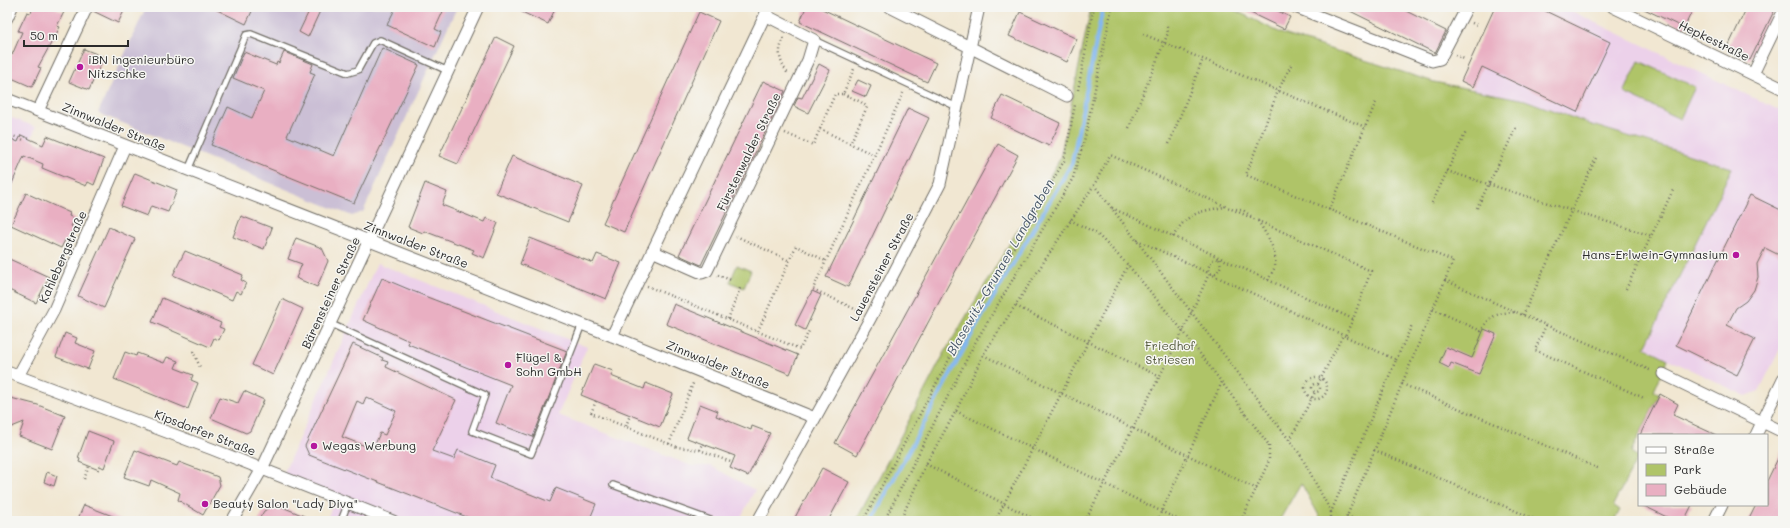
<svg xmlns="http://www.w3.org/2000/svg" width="1790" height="528" font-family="Mali,sans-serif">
<rect width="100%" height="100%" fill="#f6f6f2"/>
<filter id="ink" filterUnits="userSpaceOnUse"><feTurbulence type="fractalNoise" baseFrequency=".025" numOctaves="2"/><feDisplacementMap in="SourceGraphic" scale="8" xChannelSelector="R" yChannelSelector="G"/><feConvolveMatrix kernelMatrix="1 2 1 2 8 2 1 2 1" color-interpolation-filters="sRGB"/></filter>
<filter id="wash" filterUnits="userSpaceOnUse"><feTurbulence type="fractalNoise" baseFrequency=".012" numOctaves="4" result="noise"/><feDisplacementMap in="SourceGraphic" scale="16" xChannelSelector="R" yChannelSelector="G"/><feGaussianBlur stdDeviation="0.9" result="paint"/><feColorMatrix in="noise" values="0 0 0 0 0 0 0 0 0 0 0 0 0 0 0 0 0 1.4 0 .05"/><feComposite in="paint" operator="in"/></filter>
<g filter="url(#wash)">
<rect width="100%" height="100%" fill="#f1e7d2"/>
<path fill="#ecd1ea" d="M1508,7H1563L1783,112V343L1759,391L1746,396L1645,348L1732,168L1592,125L1525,100L1472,89Z
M7,116L36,127L12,188L7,186Z
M377,263L587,347L558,415L692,466H711L755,490L739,521H326L335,500L281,479Z"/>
<path fill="#cbbfd5" d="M146,7H457L363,212L352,216L98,113Z"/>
<path fill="#afc468" stroke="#6d784a" d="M1091,7H1228L1283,34L1434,82L1525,100L1592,125L1732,168L1645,347L1668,359L1654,391L1660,394L1631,452L1638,457L1613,505L1620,510L1614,521H1322L1301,483L1279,521H856L946,350L1060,159Z
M1639,61L1695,87L1680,119L1624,93Z
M737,265L751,271L744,288L730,282Z"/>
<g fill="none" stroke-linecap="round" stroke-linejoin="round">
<path stroke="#83b7f0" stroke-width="4" d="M871,521L972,334L1072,163L1103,7"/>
</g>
<g id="blocks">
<path fill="#e9afc2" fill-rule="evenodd" d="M33,7H54L64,12L57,26L60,27L38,67L41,68L32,87L7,76V53L12,55L22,32L18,31L27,12L31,13Z
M94,7H126L118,23L93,11Z
M211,7H254L246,24Z
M311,7L320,11L308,37L299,32Z
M396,7H445L435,29L441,32L435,47L387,25Z
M511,7H556L548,24Z
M806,7H818L936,63L927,82L800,22Z
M1238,7H1270L1290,17L1284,29Z
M1342,7H1398L1446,31L1435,53Z
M1495,7H1537L1610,42L1577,112L1482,67L1473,87L1461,81Z
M1640,7H1694L1684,28Z
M1747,7H1776L1750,60L1727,49Z
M699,12L719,21L624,232L603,223Z
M1020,12L1077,39L1067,62L1009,36Z
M496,37L514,46L458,164L439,156Z
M382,48L419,65L354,203L211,145L228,107L252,118L264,91L233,78L244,52L276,65L277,62L279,63L284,52L313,64L310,72L315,74L287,136L334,156Z
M84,49L104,57L89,90L69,82Z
M819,64L830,70L808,113L794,106L798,97L802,98Z
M858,80L871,86L866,97L852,91Z
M763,81L785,91L701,265L679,255Z
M1002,95L1060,123L1049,146L991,118Z
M908,108L929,118L848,287L826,277Z
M21,135L43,145L47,136L104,159L94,185L88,182L86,186L42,168L43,164L24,156L7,195V137L18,142Z
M998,144L1018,155L857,455L835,443Z
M512,156L583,186L568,222L496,193Z
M135,173L177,190L168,212L151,206L147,216L121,206Z
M425,183L447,192L442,205L484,222L486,218L498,223L484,258L472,253L474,250L424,231L423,233L408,227Z
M26,193L70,213L69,216L75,219L71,226L74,227L68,242L65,240L61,248L11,225Z
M1750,195L1783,211V257L1765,248L1757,264L1758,277L1754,290L1746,301L1736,308L1727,325L1755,339L1737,375L1676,345Z
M241,216L272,228L264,249L233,237Z
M109,227L135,239L104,308L78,296Z
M296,238L322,248L328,261L317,287L296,278L302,264L288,259Z
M530,238L593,263L597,254L621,263L606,299L520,264Z
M185,251L243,275L241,280L246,283L241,294L236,291L232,300L173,275Z
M7,258L49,277L36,303L7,289Z
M382,278L427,297L567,351L533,437L496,423L511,385L408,344L409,341L363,320Z
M812,291L821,295L805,330L795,325Z
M162,298L221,323L219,327L224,329L219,340L214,338L210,347L152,322Z
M282,299L303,309L273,375L252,365Z
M674,304L798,355L790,374L666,324Z
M1484,329L1496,334L1479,374L1451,363L1449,368L1439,363L1446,347L1472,358Z
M65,333L77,338L75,343L95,351L88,369L56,357Z
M353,344L383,358L382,360L388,362L386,367L456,400L432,451L454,459L458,450L495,465L490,478L550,502L556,488L596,504L589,521H477L309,455L305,446ZM366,397L396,411L385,435L380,433L373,449L342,437L357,401L363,404Z
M125,352L136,356L137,353L164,363L167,357L178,361L175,368L193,375L191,380L198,383L188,409L114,379Z
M594,364L613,371L611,376L644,389L646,383L673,394L660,427L581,395Z
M244,391L264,400L250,431L246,433L211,418L220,397L238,403Z
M1660,394L1678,404L1673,415L1716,435H1640Z
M7,397L38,405L65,416L52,449L19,436L24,422L7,429Z
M700,404L718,411L716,416L751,430L752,426L770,433L748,476L730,468L735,456L687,438Z
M88,431L114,441L104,468L100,466L99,470L79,462L80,459L78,458Z
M1783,448V521H1748L1756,505H1767V481Z
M135,450L177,466L179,462L218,477L220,485L203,515L178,500L180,493L151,480L149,486L124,477Z
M822,468L849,482L828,521H793Z
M47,472L57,476L54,486L44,482Z
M84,505L123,520V521H77Z
M1642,505H1692L1684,521H1675Z
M272,506H280L316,521H258L264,511Z"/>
</g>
</g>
<g filter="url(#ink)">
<use href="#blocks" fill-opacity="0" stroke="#706d65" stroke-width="1"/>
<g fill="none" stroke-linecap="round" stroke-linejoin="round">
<defs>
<path id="service" d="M814,40L957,107
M188,170L246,35L251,34L348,73L358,70L373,43L380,40L448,71
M331,324L485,395L472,431L531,454L582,324
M613,485L713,521
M341,521L348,503"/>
<path id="minor" d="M890,7L1067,96
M1295,7L1432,61L1440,59L1467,7
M1613,7L1783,89
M7,18L12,7
M1753,74L1783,12
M7,99L612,336L815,418
M38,111L87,7
M652,251L702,273L707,271L808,60L814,40L765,15
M612,336L769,7
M7,372L212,449L393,521
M1663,374L1783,432
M18,376L54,310L125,146
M1756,435L1783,379
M232,521L262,469L478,7
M758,521L871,317L940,184L979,7
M1714,521L1722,505"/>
</defs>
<use href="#service" stroke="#706d65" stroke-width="8"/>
<use href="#minor" stroke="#706d65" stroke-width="13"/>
<path stroke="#706d65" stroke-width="2.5" stroke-dasharray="1 3" stroke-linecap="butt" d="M1472,23L1479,26
M1143,34L1365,127
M784,38C777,53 779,60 788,74
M1455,55L1464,59
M1291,65L1278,91L1246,175L1453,261L1345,521
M1078,90L1094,7
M843,94L861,102L867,107L850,144
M1129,128L1168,33L1167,26
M820,129L874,155
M785,133L813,145L835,94H843L854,69
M7,134L24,140
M1169,144L1203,59
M1447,171L1652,236
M1432,203L1466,132
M1112,208L1353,319
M1477,208L1517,126
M1236,209L1244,211L1251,216
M1329,210L1376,102
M1070,220L1096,233L1128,265L1183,331L1269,445V461L1241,521
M1258,221C1266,234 1277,249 1275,266C1274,270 1270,276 1268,280
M736,236L790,261
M1173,237C1186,213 1200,211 1225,207
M1137,240L1345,336
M718,275L731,280
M1445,280L1515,312
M647,286L800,349L809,331L811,330
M1626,289L1674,188
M1016,306L1158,376
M1433,309L1481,331C1490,315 1497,313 1516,312L1652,371
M861,312L813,289L904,91
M1523,315L1596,158
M728,319L741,286
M1546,325L1535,350L1644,398
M758,331L796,246L826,261
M193,351L200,367
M983,355L1257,489
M1396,360L1412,325
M1305 388a11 11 0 1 1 22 0a11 11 0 1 1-22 0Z
M1312 388a4 4 0 1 1 8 0a4 4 0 1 1-8 0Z
M1318,384L1343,335
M1402,384L1600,469
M596,401L591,413L677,447L700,450L733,463
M956,411L1181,521
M626,426L630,415
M1290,440L1315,392
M669,444L694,381
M700,450L703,444
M1374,450L1539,521
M926,464L1038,521
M84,479L89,466
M1331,512V521
M1347,516L1358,521
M863,521L953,352L1064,161L1075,105
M884,521L975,343L1073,178L1085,137L1112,7
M900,521L926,464L956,411L983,355L1094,185L1110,155L1371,271L1353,319L1345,336L1396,360L1331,512L1300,454L1094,185
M995,521L1128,265
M1085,521L1183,331L1209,274L1208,268L1212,260L1219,258L1221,266L1217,273L1209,274
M1157,521L1222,382"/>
<use href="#service" stroke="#fff" stroke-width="5.5"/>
<use href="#minor" stroke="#fff" stroke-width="11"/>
</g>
</g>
<g fill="#b5179e" stroke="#f6f6f2" stroke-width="1.5">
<circle cx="80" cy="67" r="4"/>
<circle cx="1736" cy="255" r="4"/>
<circle cx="508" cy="365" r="4"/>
<circle cx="314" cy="446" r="4"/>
<circle cx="205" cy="504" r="4"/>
</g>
<g text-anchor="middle" stroke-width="3" stroke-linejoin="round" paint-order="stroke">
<g font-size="12" fill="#2b2b2b" stroke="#f6f6f2">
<text transform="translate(1714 41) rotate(26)" y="4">Hepkestraße</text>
<text transform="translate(114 127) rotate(22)" y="4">Zinnwalder Straße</text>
<text transform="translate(749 152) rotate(-64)" y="4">Fürstenwalder Straße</text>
<text transform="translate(416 245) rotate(21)" y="4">Zinnwalder Straße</text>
<text transform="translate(63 257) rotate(-66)" y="4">Kahlebergstraße</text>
<text transform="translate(882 267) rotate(-62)" y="4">Lauensteiner Straße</text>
<text transform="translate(331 293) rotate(-65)" y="4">Bärensteiner Straße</text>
<text transform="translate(718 365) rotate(22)" y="4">Zinnwalder Straße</text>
<text transform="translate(205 433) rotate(21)" y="4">Kipsdorfer Straße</text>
</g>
<g font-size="12" fill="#2b2b2b" stroke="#f6f6f2" text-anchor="start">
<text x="88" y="64">iBN ingenieurbüro<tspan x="88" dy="14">Nitzschke</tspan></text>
<text x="1728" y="259" text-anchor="end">Hans-Erlwein-Gymnasium</text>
<text x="516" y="362">Flügel &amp;<tspan x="516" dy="14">Sohn GmbH</tspan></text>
<text x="322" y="450">Wegas Werbung</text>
<text x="213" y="508">Beauty Salon "Lady Diva"</text>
</g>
<g font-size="12" fill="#53593d" stroke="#f6f6f2">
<text x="1170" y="350">Friedhof<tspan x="1170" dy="14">Striesen</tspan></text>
</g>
<g font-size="13" font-style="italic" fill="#455566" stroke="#f6f6f2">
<text transform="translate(1000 267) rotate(-60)" y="5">Blasewitz‐Grunaer Landgraben</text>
</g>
</g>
<rect width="1790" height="528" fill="none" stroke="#f6f6f2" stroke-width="24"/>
<rect x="1638" y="434" width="130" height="72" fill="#f6f6f2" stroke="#a5a5a2"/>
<rect x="1646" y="447" width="20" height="6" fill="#ffffff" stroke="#a5a5a2"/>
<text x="1674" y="454" font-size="12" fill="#2b2b2b">Straße</text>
<rect x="1646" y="464" width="20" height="12" fill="#afc468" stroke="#a5a5a2"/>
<text x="1674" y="474" font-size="12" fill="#2b2b2b">Park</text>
<rect x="1646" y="484" width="20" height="12" fill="#e9afc2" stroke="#a5a5a2"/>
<text x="1674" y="494" font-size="12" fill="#2b2b2b">Gebäude</text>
<path d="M24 40v6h104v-6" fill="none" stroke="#2b2b2b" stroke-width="2"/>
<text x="30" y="40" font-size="12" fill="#2b2b2b" stroke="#f6f6f2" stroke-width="3" paint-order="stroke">50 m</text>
</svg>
